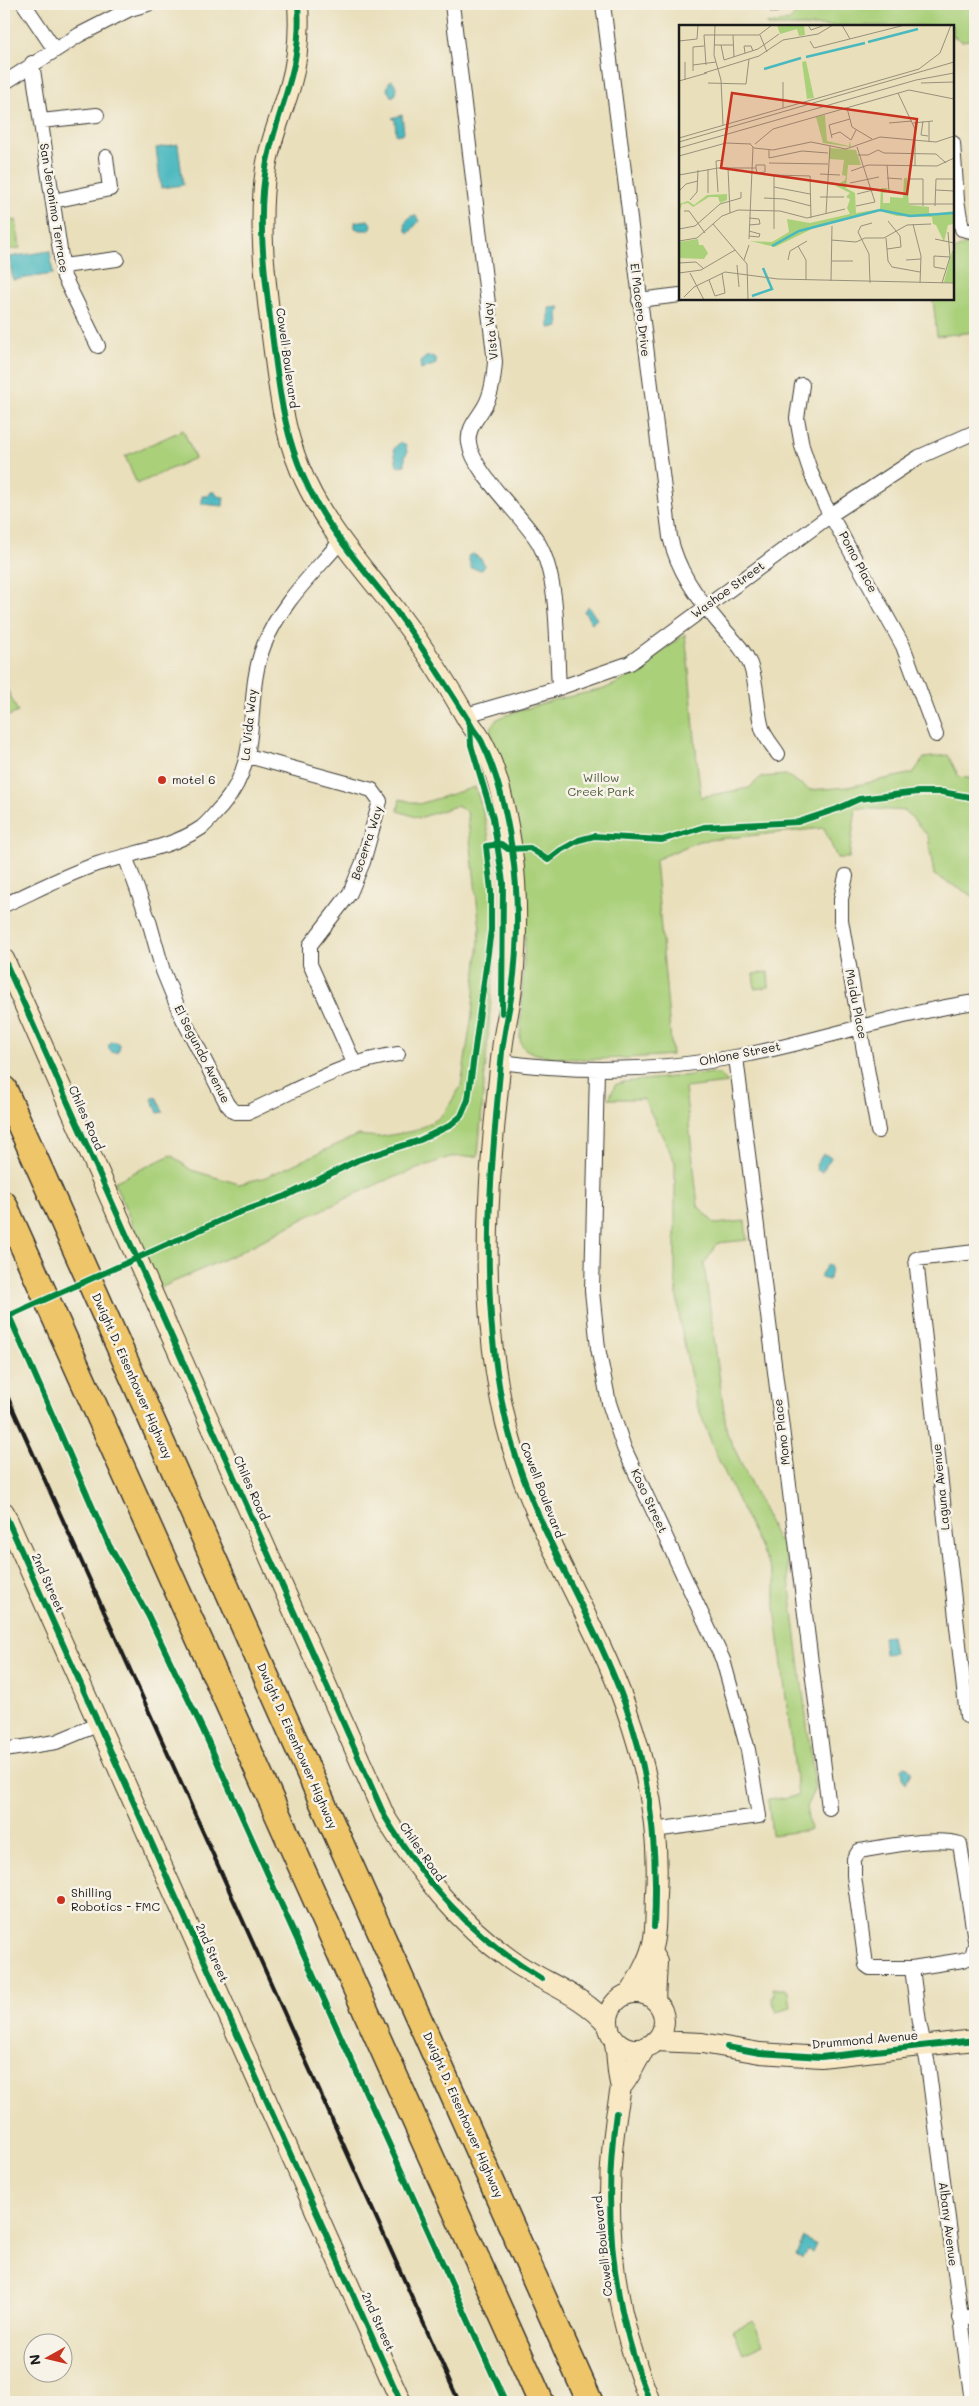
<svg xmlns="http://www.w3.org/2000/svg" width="979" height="2406" font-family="Mali,sans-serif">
<rect width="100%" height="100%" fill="#f7f3e8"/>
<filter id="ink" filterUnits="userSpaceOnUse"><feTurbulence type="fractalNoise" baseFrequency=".02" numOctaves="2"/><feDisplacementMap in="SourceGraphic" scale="10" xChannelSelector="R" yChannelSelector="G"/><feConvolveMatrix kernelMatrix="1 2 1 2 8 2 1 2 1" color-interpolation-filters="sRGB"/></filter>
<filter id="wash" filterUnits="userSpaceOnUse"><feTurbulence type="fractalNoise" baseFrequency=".0096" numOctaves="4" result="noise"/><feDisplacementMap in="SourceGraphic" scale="20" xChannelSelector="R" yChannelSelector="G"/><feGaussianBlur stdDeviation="1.12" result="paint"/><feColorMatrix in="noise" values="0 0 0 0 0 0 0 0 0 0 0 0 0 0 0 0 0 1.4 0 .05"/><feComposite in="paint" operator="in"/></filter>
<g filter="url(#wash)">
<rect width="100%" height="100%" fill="#e9dfbb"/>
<path fill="#aad07a" stroke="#63764b" d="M863,4H975V39L962,41L953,36V26H767L766,24L790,21L795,13Z
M16,220L20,248L4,250V222Z
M969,242L975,243V332L937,336L933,299H953V251Z
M183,430L195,458L137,484L125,456Z
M685,634C692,689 694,743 701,797L749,788L761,777L786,775L810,790L848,787L913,773L924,758L948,755L959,777L975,779V897L934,875L928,836L906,811L856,808L849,858H837L824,828L699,841L655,860L672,1055C644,1057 543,1066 524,1048C521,1045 520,1041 520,1038L525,937L490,729L496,720L503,716L554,700L604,689L622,681Z
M4,683L18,712L4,718Z
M475,787C502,859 496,936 490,1012C486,1060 482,1108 478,1156L450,1157L384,1181L305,1218L238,1253L160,1288L114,1182L171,1155L191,1170L239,1184L266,1177L358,1135L379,1137L414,1131L436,1120L445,1112L461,1086L472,1015L480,929L467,811L456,806L419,818L398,811L400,799L419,804Z
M768,972L769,987L755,989L753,974Z
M712,1073L720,1074L728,1083L685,1088L698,1206L715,1224L745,1221L747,1240L718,1243L704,1264L727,1433L778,1541L784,1540L815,1788L806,1807L810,1830L772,1835L768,1800L798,1796L775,1608V1579L715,1452L696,1402L680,1323L675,1275V1162L644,1099H609L615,1085L623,1082Z
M771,1989H786L789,1992L791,2008L776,2012L772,1998L774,1993Z
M753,2321L763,2344L743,2353L733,2330Z"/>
<path fill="#49b8bf" stroke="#326a6e" d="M392,80L397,87L396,94L392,97L387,90L389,82Z
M402,115L404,133L396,135L395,120L392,118Z
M178,144L183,185L161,188L156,148Z
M411,216H416L419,221L409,233L406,231L405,222Z
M368,220L372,225L370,230H360L355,228V222Z
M50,251L53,274L13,280L9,257Z
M560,307V311L558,312L559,327L549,328V308Z
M432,356L436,359V364L421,370L420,362L426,357Z
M400,442L406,445L407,453L405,456V465L397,466L394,449Z
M211,492H215L217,496L224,497L223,506L202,504V496H208Z
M473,554L481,559L485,566L482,570L471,568L468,556Z
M588,606L597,619L592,623L584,611Z
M108.5 1047a5.5 5.5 0 1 1 11 0a5.5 5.5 0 1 1-11 0Z
M154,1097L157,1098L163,1112L158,1113L152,1099Z
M823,1154L830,1156L831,1158L822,1172L817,1170L816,1165Z
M828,1264L831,1266L829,1280L821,1278V1274Z
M891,1636L894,1653L885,1654L883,1637Z
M904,1766L908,1767L911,1772L906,1784L903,1780L902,1769Z
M804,2238L816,2244L812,2253L807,2250L802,2258L796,2255Z"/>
</g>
<g filter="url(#ink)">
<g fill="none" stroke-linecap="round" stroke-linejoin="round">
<defs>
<path id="street" d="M24,4L55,50
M452,4L495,362C494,374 493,388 488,399C483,414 466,426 469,443C473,473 522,515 538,542C560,580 556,644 559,688
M603,4L670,537C678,571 696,596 718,622C730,637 743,647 750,664C758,685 756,707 762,728C764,736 773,746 778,754
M775,4V5
M32,63L64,277L98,346
M4,83L79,35L130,9L148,4
M41,121L97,115
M953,143L957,200L962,229
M53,201L110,189L106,157
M962,229L975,232
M63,266L117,259
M639,300L680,295
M802,385L797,418L802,446L811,473L824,503L903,646L936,735
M466,715L559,688L630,663L832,514L919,457L975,432
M248,756L372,790L380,801L363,862L350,893L310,945V964L354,1063
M125,856L149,921L163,971L181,1015L227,1104L234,1112H249C297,1090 345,1061 398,1054
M846,876L841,899V920L878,1131
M4,905C35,891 65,875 97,864C131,853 171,848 201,828C209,822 215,813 222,806C265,756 242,701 264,645C281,603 312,575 340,542
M736,1057L829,1808
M501,1062C579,1073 657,1071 735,1057C816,1042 894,1014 975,1002
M597,1070L592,1291L598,1348L609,1403L624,1448L723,1660L748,1750L759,1816L654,1830
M975,1252L916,1259L967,1716L975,1715
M4,1750L56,1742L99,1724
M912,1968H870L866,1965L854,1876V1859L859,1851C885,1847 936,1836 960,1844L975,1940
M960,2318L975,2316
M972,2402L928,2065L919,2022L912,1968L963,1960L972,1956L975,1945"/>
<path id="secondary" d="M298,4C300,33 298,59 290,87C282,114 270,140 266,168C258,224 265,280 272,336C278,382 282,426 300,469C322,523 359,563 394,608C422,645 447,683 469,722C471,725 480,737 481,740C499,772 507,815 512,851C518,896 517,943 512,988C510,1009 504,1029 502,1050C487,1189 473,1333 519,1468C548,1551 597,1626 626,1708C647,1767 660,1832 656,1894C655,1911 657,1931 652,1947C649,1959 637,1982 629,1993
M4,959L385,1817C419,1872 458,1923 511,1960C543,1983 583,1994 608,2025
M4,1512L401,2402
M651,1952L657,1962L655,2000
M608 2021a28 28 0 1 1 56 0a28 28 0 1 1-56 0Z
M614,2038C618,2055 616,2071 621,2087C600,2197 608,2298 650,2402
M655,2041L702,2043L760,2053L821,2057L975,2040
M621,2087C632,2075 636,2059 647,2046"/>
<path id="highway" d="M4,1089L590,2402
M4,1204L541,2402"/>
</defs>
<use href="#street" stroke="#3b3934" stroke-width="16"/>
<use href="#secondary" stroke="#3b3934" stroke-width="22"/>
<use href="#highway" stroke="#3b3934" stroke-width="28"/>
<use href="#street" stroke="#fff" stroke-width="14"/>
<use href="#secondary" stroke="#f8e8c3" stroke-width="20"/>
<use href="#highway" stroke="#eec569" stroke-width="25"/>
<path stroke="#1c1c1c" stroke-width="4" d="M4,1389L459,2402"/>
<defs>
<path id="cycleway" d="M298,4C303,68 279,103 267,162C256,219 265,277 272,334C278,379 282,421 298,463C318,519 357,561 393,607C422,645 446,685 471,725C474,731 479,736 482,742C498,775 507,814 512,850C519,896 518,946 512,992C509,1012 504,1032 502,1052C490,1172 479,1288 503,1407C524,1514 589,1605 626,1707C652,1779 658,1852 654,1927
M470,725L471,745L493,818L503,882L502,1013
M4,959L385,1817C427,1886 473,1937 542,1979
M4,1304L109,1545L148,1615L203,1730L505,2402
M4,1318L235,1214L286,1196L358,1160L420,1140L449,1126L461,1116L468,1100L491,930V891L486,846L501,844L508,849L530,848L548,860L561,850L579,840L594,836L662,840L704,827L798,822L837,809L859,799L918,792H942L975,798
M4,1512L401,2402
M727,2047L760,2053L821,2057L975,2040
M616,2113C602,2213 612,2308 650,2402"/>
</defs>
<use href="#cycleway" stroke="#f7f3e8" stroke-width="9"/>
<use href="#cycleway" stroke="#00873e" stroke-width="6"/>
</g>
</g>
<g fill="#c8321e" stroke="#f7f3e8" stroke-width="2">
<circle cx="162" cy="780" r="5"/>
<circle cx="61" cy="1900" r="5"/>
</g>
<g text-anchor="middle" stroke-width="5" stroke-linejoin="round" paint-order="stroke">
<g font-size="12" fill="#1c1c1c" stroke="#f7f3e8">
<text transform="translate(54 208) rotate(81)" y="4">San Jeronimo Terrace</text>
<text transform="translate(640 310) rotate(83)" y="4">El Macero Drive</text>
<text transform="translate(491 331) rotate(-96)" y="4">Vista Way</text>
<text transform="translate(287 358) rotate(82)" y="4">Cowell Boulevard</text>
<text transform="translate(858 562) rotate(62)" y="4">Pomo Place</text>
<text transform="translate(728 590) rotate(-36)" y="4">Washoe Street</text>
<text transform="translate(249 725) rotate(-84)" y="4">La Vida Way</text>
<text transform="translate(367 843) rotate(-72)" y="4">Becerra Way</text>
<text transform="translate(856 1004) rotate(79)" y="4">Maidu Place</text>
<text transform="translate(202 1054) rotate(63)" y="4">El Segundo Avenue</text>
<text transform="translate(740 1054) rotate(-11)" y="4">Ohlone Street</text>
<text transform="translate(86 1118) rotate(66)" y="4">Chiles Road</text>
<text transform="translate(132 1376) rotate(66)" y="4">Dwight D. Eisenhower Highway</text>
<text transform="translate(782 1432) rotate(-97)" y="4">Mono Place</text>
<text transform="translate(941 1487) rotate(-96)" y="4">Laguna Avenue</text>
<text transform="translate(251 1488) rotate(66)" y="4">Chiles Road</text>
<text transform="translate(542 1490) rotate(69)" y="4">Cowell Boulevard</text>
<text transform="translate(649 1501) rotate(65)" y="4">Koso Street</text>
<text transform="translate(48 1583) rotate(66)" y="4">2nd Street</text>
<text transform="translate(297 1746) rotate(66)" y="4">Dwight D. Eisenhower Highway</text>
<text transform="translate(422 1852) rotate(55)" y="4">Chiles Road</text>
<text transform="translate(212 1953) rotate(66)" y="4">2nd Street</text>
<text transform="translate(865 2040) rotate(-5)" y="4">Drummond Avenue</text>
<text transform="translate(463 2115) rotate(66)" y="4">Dwight D. Eisenhower Highway</text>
<text transform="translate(948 2224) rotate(83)" y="4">Albany Avenue</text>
<text transform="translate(603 2246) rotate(-96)" y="4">Cowell Boulevard</text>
<text transform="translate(378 2322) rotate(66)" y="4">2nd Street</text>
</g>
<g font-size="12" fill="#4e5b3d" stroke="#f7f3e8">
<text x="601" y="782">Willow<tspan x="601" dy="14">Creek Park</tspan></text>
</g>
<g font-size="12" fill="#1c1c1c" stroke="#f7f3e8" text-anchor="start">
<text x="172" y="784">motel 6</text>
<text x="71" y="1897">Shilling<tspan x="71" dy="14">Robotics - FMC</tspan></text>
</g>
</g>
<g transform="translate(679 25)">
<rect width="275" height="275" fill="#e9dfbb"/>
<path d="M98,0H125L126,10L120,11L118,4L101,9ZM127,36L135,73L128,74L123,37ZM146,90L148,116L170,121L171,116L172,122L144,118L137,92ZM151,123L177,125L182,140H169L167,163L176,168L177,188L201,184L202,163H208L209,167L204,168V178H211V172L224,173L225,153H228L230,180L250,182V188L253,189L275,186V199L269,200L265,217L257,200L254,199L253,192L218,191L201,186L137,202L96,222L71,216L93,217L110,207L108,194L131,198L171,189L168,183L171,174L167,172L171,168L157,161L166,155L167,151L163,150L165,135L150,134ZM48,169V175L41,178L39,172H30L14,182L9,178L3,179L0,188V179L9,176L15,180L28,170ZM19,214L20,220H24L29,228L25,234L0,233V217ZM273,226H275V258L265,257Z" fill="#aad07a"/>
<path fill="none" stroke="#49b8bf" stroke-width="2.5" d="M189,17L239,4M127,32L186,18M85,44L122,33M93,221L120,206L201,185L231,191L275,188M73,271L93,264L84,243"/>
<path fill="none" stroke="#97917b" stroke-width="1" d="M36,0L35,30L42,55L44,100M129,0L132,5L146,0M163,0L171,14M54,10L55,32M81,10L88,27M0,16L18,14L19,0M131,16L135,23L226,0M35,20H54M42,20L45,35L79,24L100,9M66,28L65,21H72L74,26M6,37V55M14,40L37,37M27,40L25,10H80L93,0M14,46V22L25,21M25,48L80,31L104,15L139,9L154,0M0,56L28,48M104,57V83M29,58L67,59L70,34M242,58L275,57M219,68L236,104V141M168,83L173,102L193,114M244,96L242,110L249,111M210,98L233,96M234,98L254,96M152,110L161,107L172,115L177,105M0,113L240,44L261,28L272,0M153,113L150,100L171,94M0,117L275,37M250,117V96M71,119L75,123L94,125L132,117L167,124L201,112L257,117L275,111M76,119L94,104L230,65L275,74M0,123L237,55L275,48M90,125V133L123,126L149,128M179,130H189L199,125L205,128L257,129L267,138M0,131L47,118L72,119M90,138L149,139M208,140L210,166M49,143L51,188M172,146L189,140L258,141L275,133M141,149L161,150M0,150L39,143H77L78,148L86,147V140H77V143M208,153L223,154M229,154H244V181M171,158L200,152M95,162L131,169M257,165L275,166M0,166L7,159L19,156M39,167L37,136L44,135M29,168V144M178,169L194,165M141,172H165M85,173L105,174L132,181M11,175L18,167L19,145M230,179H275M177,181L196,177L178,122M256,181L257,154H275M5,186H10L26,208M147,188L151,121M34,199L68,239L69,275M234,199L242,231L241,258M70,200L81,199L80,194L70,193M0,204L16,201L41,179L62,173V167M95,204V150L131,151L132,193M70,211L80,212L81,209L70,206M207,213L209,236L213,242L241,247M70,214L74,122M256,214L275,218M152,215L177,217L186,213H205L228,200L252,199M0,216L18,213L43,191L59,185L101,186L128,193L166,184M119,221L127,235V255M208,224L222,222L221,211L209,196M65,235L70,220M109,235L111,226L128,216M227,235L242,234M152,236H174M0,238L17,237L25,244M58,240L60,262M266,244L255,242V231L271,232M0,248L22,245L56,225M11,248L25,275M30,255L36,271L46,268L43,248M152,256L153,201M191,258L190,229L179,207L182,201L193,198M263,258L271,232L269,207M5,272L15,262L46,247L99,254L275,258"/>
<path fill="#c8321e" fill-opacity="0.15" stroke="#c8321e" stroke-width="2.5" d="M53,68L238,94L228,169L42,143Z"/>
<rect width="275" height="275" fill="none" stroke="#1c1c1c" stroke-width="2.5"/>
</g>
<rect width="979" height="2406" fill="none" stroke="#f7f3e8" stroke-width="20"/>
<g transform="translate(48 2358) rotate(262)"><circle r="24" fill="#f7f3e8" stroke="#9f9d96"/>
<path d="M0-4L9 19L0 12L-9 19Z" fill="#c8321e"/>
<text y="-8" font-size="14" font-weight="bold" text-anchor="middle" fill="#1c1c1c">N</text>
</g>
</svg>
